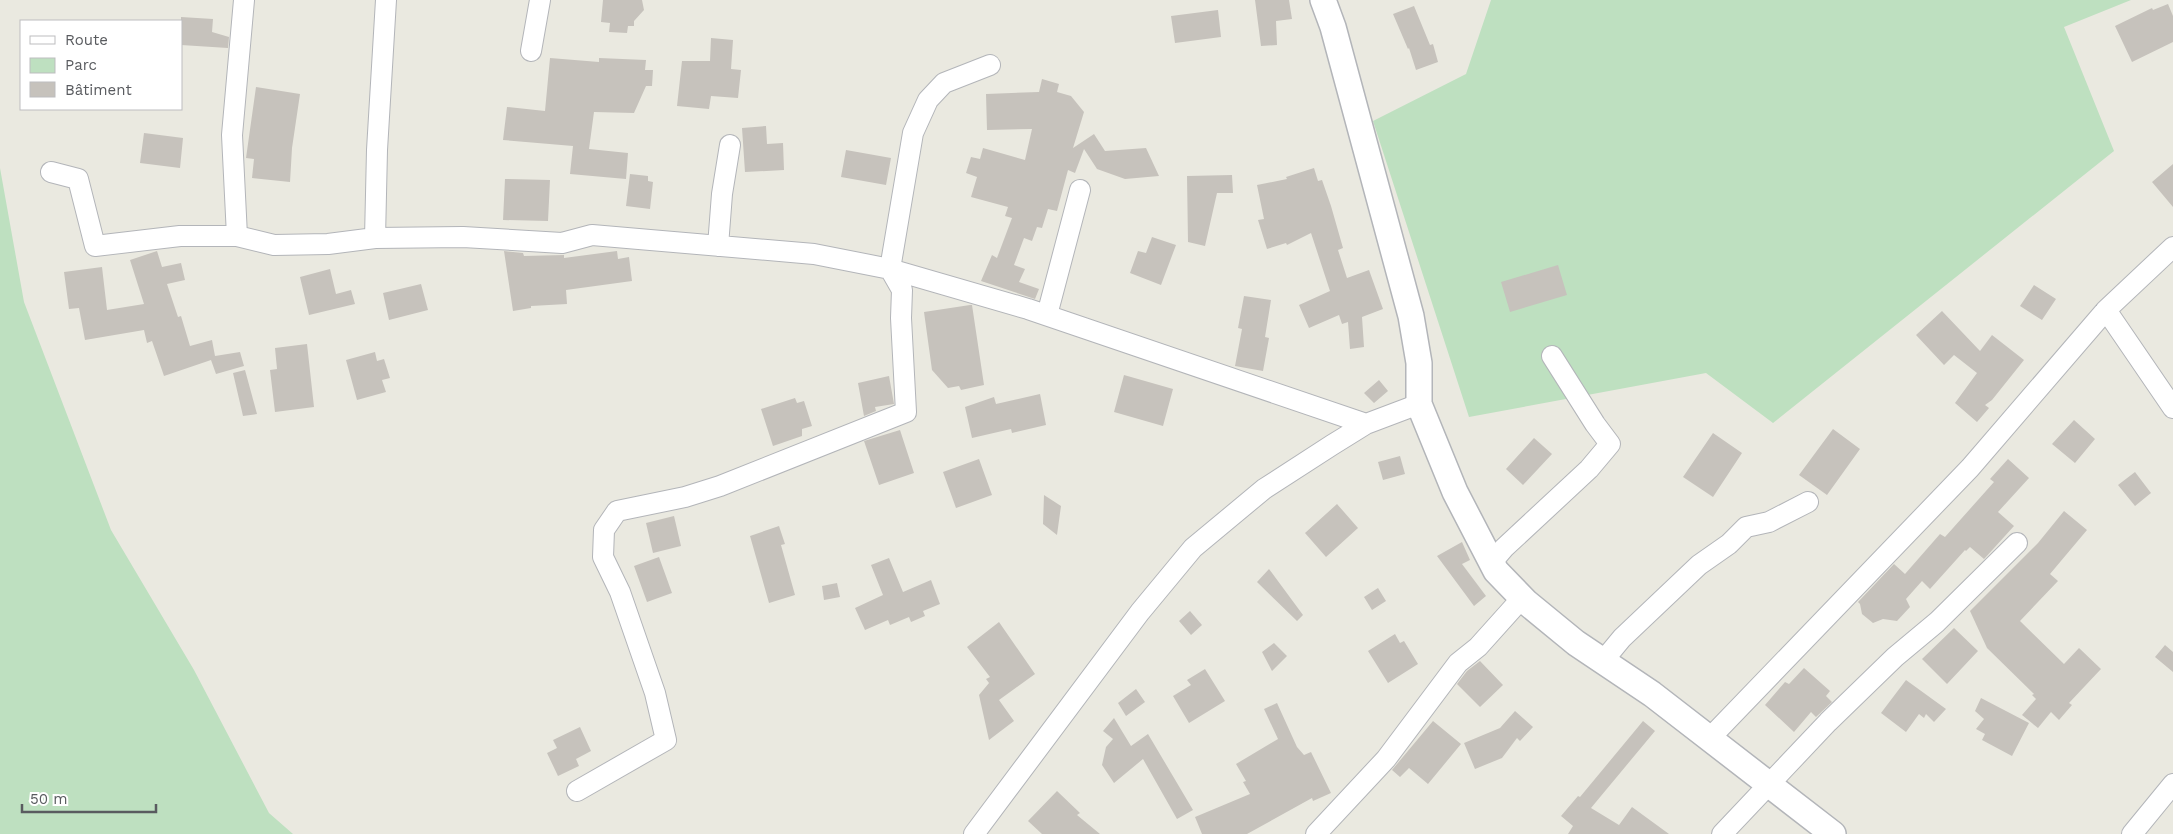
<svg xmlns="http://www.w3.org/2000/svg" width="2173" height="834" font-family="'Work Sans',sans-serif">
<rect width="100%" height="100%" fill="#eae9e0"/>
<path fill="#bee0c0" d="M1491,0H2131L2064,27L2114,151L1773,423L1706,373L1469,417L1373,121L1466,74Z
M0,168L24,302L111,530L194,670L269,813L293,834H0Z"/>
<path fill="#c6c2bc" d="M603,0H642L644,10L634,21V26H628L627,33L609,32L610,23L601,22Z
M1255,0H1289L1292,19L1276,21L1277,45L1261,46Z
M2168,4L2173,16V42L2132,62L2115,26L2152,8L2153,10Z
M1414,6L1430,45L1433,44L1438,62L1416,70L1409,48L1408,49L1393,14Z
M1218,10L1221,37L1175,43L1171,16Z
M181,17L213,19L212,32L229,37L228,48L181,45Z
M711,38L733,40L731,69L741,70L738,98L711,96L709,109L677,106L682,61H710Z
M550,58L599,62V58L646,60L645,70H653L652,86H646L634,113L594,112L589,149L628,153L626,179L570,174L573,146L503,140L507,107L545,111Z
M1042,79L1059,84L1057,92L1071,96L1084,112L1073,148L1094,134L1105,151L1146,148L1159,176L1125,179L1097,169L1084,149L1075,173L1068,170L1057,211L1048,209L1042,228L1037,227L1032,241L1024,238L1014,265L1025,269L1019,282L1039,289L1035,299L981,281L992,255L997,258L1012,218L1005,216L1008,207L971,197L977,177L966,173L971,157L980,159L983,148L1025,160L1032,129L987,130L986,94L1039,92Z
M256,87L300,94L292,148L290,182L252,178L254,159L246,158Z
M766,126L767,144L783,143L784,170L745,172L742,128Z
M144,133L183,138L180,168L140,163Z
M846,150L891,158L886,185L841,177Z
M2173,164V207L2152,182Z
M1314,168L1318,181L1322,180L1331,206L1343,248L1338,250L1347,278L1369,270L1383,309L1362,317L1364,347L1350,349L1348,322L1342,324L1339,315L1309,328L1299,305L1330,291L1311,233L1287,245L1286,243L1267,249L1258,220L1264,219L1257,185L1287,179L1286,177Z
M630,174L648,176V181L653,182L650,209L626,206Z
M1232,175L1233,193H1217L1205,246L1188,242L1187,176Z
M505,179L550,180L548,221L503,220Z
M1152,237L1176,245L1161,285L1130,273L1138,251L1146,253Z
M157,251L162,267L181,263L185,280L167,284L178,317L181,316L190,346L212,340L215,356L240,352L244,366L216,374L211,360L164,376L152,341L147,343L144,330L85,340L79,308L69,309L64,272L102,267L107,310L144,304L130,260Z
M504,251L523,253L524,256L564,255V258L617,251L618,259L629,257L632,281L566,290L567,304L531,306V308L513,311Z
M1558,265L1567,295L1510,312L1501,282Z
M330,269L336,294L351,290L355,304L309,315L300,277Z
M421,284L428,310L389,320L383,293Z
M2034,285L2056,299L2042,320L2020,306Z
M1244,296L1271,300L1265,337L1269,338L1263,371L1235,366L1242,329L1238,328Z
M970,305H972L984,385L961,390L959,386L948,388L932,370L924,312Z
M1942,311L1980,351L1992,335L2024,360L1992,400L1985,405L1989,408L1977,422L1955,403L1977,373L1954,355L1944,365L1916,335Z
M307,344L314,407L275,412L270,370L277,369L275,348Z
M375,352L377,361L384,359L390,378L382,380L386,392L357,400L346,360Z
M245,370L257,414L243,416L233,373Z
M1124,375L1173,389L1163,426L1114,412Z
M889,376L894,404L875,407L876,411L864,416L858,383Z
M1379,380L1388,391L1374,403L1364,393Z
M1040,394L1046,425L1012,433L1011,429L972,438L965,407L994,397L996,404Z
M795,398L797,403L804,401L812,426L802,429V436L773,446L761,409Z
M2074,420L2095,439L2075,463L2052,444Z
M1833,429L1860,449L1827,495L1799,475Z
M900,430L914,473L879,485L864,441Z
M1713,433L1742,453L1713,497L1683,477Z
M1534,438L1552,454L1523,485L1506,469Z
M1400,456L1405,474L1383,480L1378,462Z
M979,459L992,495L956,508L943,472Z
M2008,459L2029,478L1998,512L2014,526L1985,558L1984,559L1970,547L1966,551L1965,550L1930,589L1922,581L1906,599L1910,607L1897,621L1883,619L1873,623L1862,614L1860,604L1858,602L1894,564L1905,574L1940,534L1945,537L1994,482L1990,479Z
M2135,472L2151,493L2135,506L2118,485Z
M1044,495L1061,506L1057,535L1043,524Z
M1337,504L1358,528L1326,557L1305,533Z
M2064,511L2087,530L2050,574L2058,581L2020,621L2064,664L2079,648L2101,669L2069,703L2072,705L2059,720L2051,712L2038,728L2022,715L2036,699L2032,695L2034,694L1987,648L1970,611L2038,543Z
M674,516L681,546L653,553L646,523Z
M779,526L785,544L781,545L795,595L769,603L750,536Z
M1462,542L1470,560L1462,564L1486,596L1474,606L1437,556Z
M659,557L672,593L647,602L634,566Z
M889,558L903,592L931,580L940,604L923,611L925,616L911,622L909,617L890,625L888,620L865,630L855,608L883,595L871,565Z
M1269,569L1303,615L1297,621L1257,582Z
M837,583L840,597L824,600L822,586Z
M1378,588L1386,601L1372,610L1364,597Z
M1190,611L1202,625L1191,635L1179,621Z
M999,622L1035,674L999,700L1014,721L989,740L979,695L989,683L986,679L990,677L967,647Z
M1954,628L1978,651L1947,684L1922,659Z
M1395,634L1400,643L1404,641L1418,664L1388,683L1368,651Z
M1274,643L1287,656L1272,671L1262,652Z
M2165,645L2173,652V672L2155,657Z
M1480,661L1503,685L1480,707L1457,684L1467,671Z
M1804,668L1830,691L1826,696L1832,702L1816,717L1811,712L1794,732L1765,705L1785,682L1789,684Z
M1205,669L1225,701L1189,723L1173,696L1191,685L1187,680Z
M1906,680L1946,709L1934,722L1926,714L1924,718L1919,714L1906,732L1881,713Z
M1136,689L1145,702L1126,716L1118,703Z
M1981,698L2029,723L2012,756L1982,740L1985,734L1976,729L1984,719L1975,711Z
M1277,703L1297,747L1304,755L1311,752L1331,793L1313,801L1312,798L1247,834H1202L1195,817L1250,794L1243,782L1246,781L1236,764L1278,739L1264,709Z
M1515,711L1533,727L1520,741L1517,738L1502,758L1475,769L1464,743L1500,728Z
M1114,718L1131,746L1148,734L1193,810L1177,819L1143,759L1114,783L1102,765L1106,747L1113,739L1103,731Z
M1433,721L1461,744L1428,784L1409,768L1400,777L1392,770Z
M1643,721L1655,731L1591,808L1619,825L1632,807L1669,834H1568L1573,826L1561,816L1578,796L1580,797Z
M580,727L591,751L576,759L579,766L558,776L547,753L557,748L553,740Z
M1057,791L1080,813L1077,815L1100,834H1042L1028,821Z"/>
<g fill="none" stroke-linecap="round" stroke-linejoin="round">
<defs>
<path id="minor" d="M531,51L540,0
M51,172L78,179L95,246L180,236H237L232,135L244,0
M237,236L274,245L328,244L375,238L463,237L562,243L592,235L814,254L890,269L1028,309L1366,424
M375,238L377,150L386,0
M718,246L722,194L730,145
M2106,310L2173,408
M1047,315L1080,190
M1492,562L1504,548L1589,469L1610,444L1595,424L1552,356
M1603,661L1622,638L1699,565L1729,544L1746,527L1769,522L1808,502
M1709,739L1970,468L2106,310L2173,247
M577,791L666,740L655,693L620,592L603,557L604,530L617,511L685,497L720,486L906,412L901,318L902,290L890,269L913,133L928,100L944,83L990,65
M974,834L1140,612L1193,548L1264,489L1332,445L1366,424L1419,404
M1316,834L1386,759L1458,663L1478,647L1522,598
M1722,834L1828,722L1895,657L1937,622L2017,543
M2132,834L2173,784"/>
<path id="tertiary" d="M1323,0L1333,27L1411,316L1419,363V404L1455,492L1496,571L1526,602L1576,643L1652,694L1833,834"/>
</defs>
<use href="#minor" stroke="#b3b5b9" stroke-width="22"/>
<use href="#tertiary" stroke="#b3b5b9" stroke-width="28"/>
<use href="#minor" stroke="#fff" stroke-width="20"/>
<use href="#tertiary" stroke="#fff" stroke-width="25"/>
</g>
<rect x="20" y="20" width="162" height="90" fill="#ffffff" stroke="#bdbdbf"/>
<rect x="30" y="36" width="25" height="8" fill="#ffffff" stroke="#bdbdbf"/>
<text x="65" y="45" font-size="15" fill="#595b5f">Route</text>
<rect x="30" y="58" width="25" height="15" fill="#bee0c0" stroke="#bdbdbf"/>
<text x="65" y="70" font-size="15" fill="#595b5f">Parc</text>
<rect x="30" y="82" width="25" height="15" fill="#c6c2bc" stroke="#bdbdbf"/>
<text x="65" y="95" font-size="15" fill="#595b5f">Bâtiment</text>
<path d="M22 804v8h134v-8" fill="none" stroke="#595b5f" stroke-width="2.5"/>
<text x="30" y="804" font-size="15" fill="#595b5f" stroke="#ffffff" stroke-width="4" paint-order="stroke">50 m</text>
</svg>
